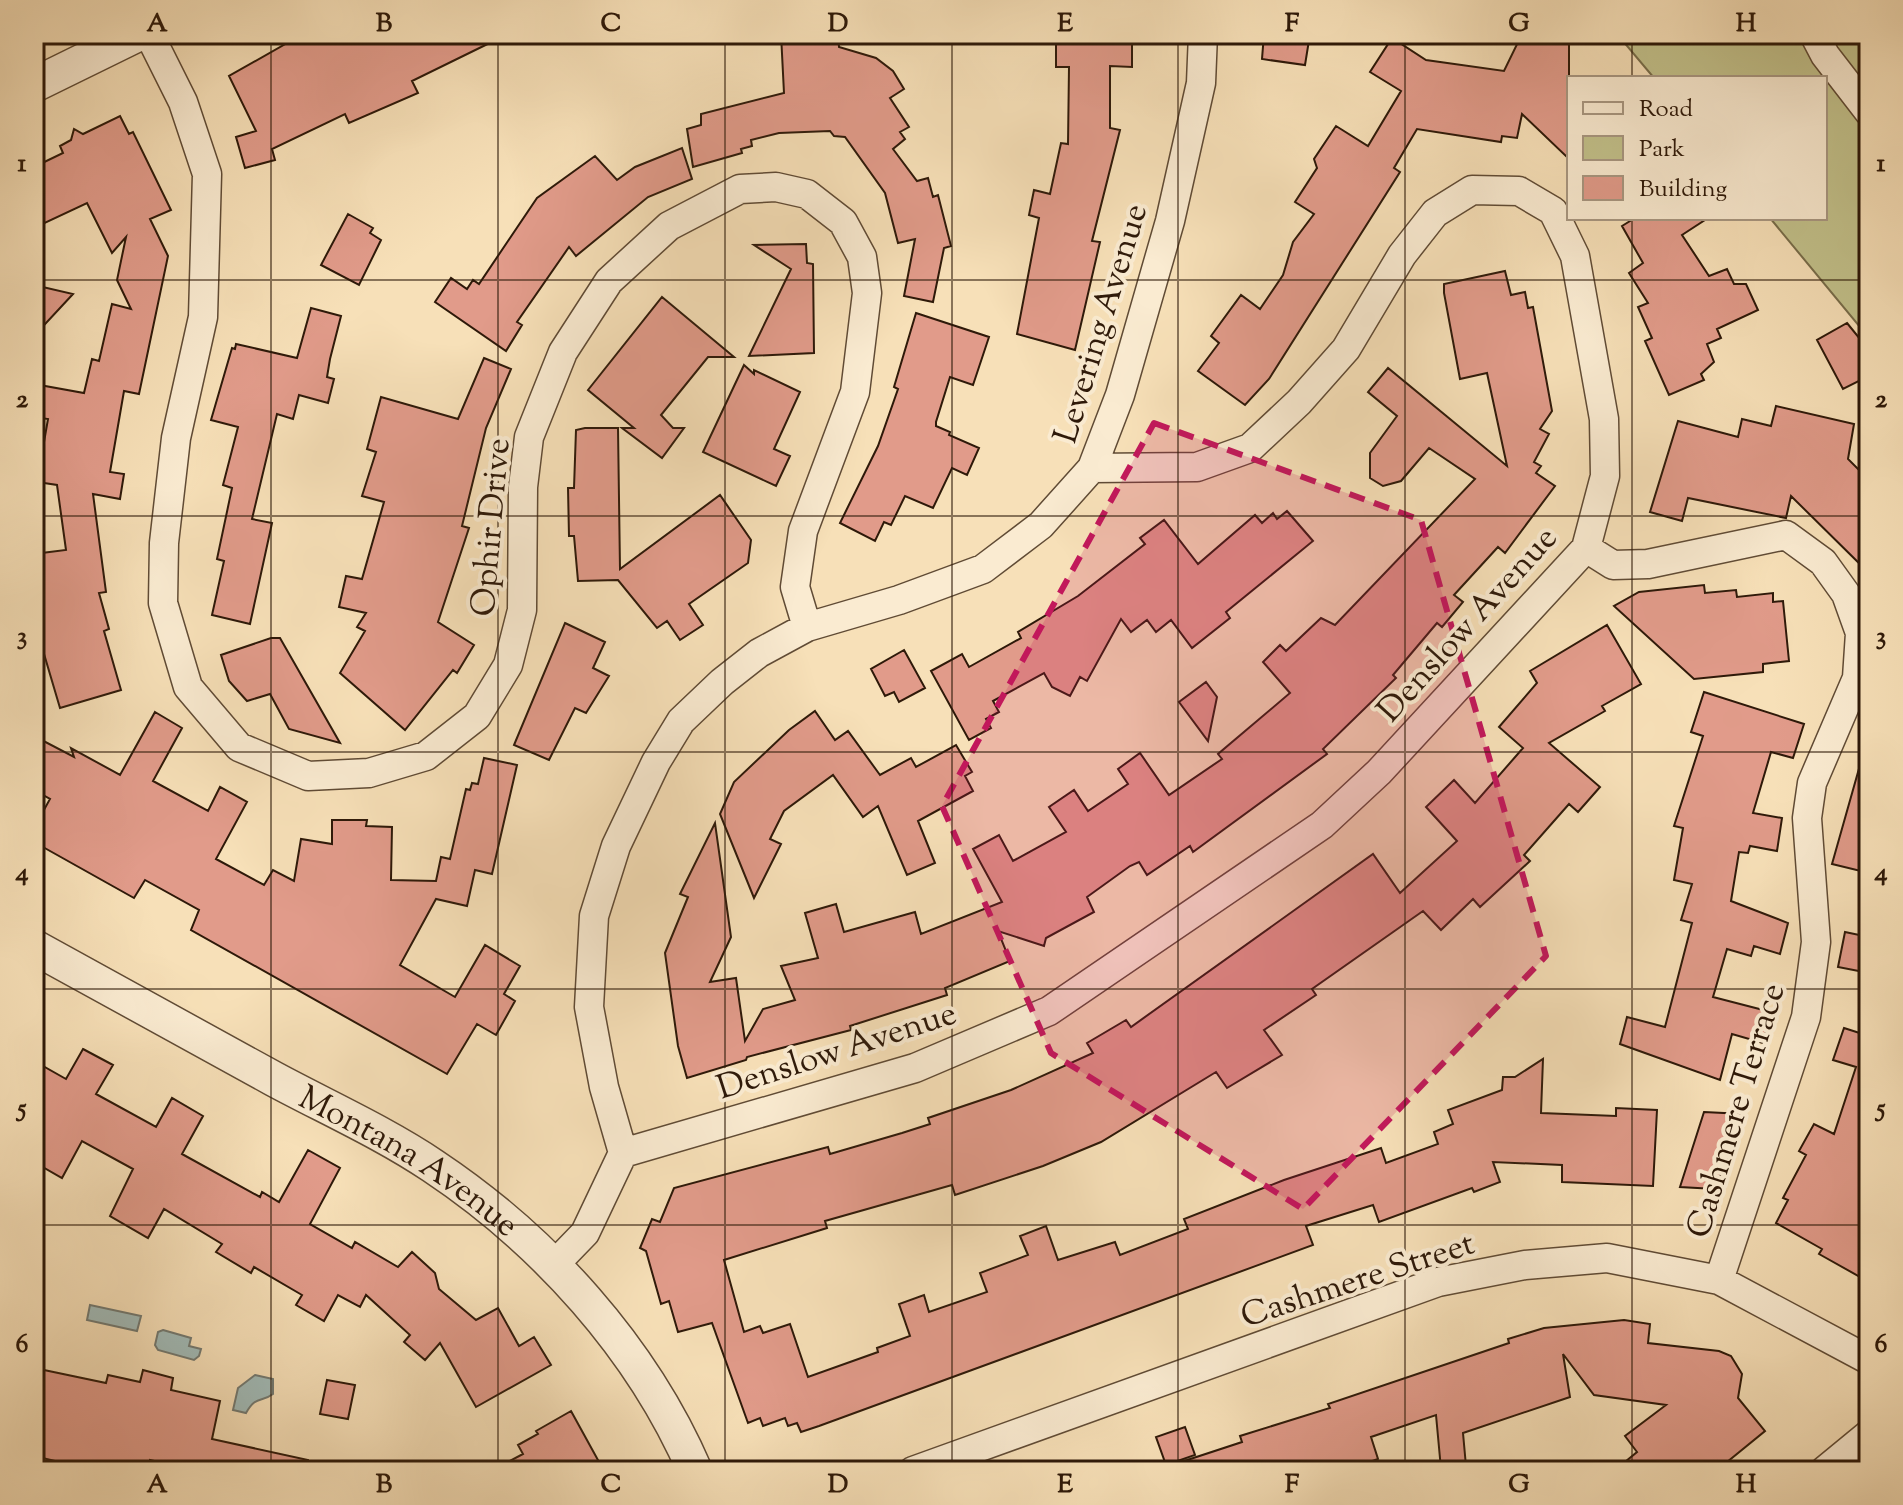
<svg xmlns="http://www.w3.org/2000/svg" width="1903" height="1505" font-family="'Sorts Mill Goudy',serif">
<rect width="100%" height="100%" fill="#f7e0b8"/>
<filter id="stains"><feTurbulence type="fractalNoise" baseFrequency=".0025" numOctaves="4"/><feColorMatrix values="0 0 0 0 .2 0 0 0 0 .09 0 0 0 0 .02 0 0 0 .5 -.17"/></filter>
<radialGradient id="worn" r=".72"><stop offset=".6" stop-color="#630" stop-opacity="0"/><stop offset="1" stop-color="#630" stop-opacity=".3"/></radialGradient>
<path fill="#c2c18b" stroke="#786d4a" stroke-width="2" d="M1617,34H1869V338L1770,218H1825V78H1654Z"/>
<path fill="#a1bbb8" stroke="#737a72" stroke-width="2" d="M90,1305L141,1316L137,1331L87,1320Z
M163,1330L191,1338L189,1346L201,1349L199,1356L194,1360L158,1350L155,1345L158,1332Z
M255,1375L273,1379V1394C261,1403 256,1395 246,1413L233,1410L238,1388Z"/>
<path fill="#e19b8a" stroke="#2e1909" stroke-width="2" d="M303,34H508L412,81L418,93L349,123L345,114L272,149L275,160L245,168L236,137L256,131L229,76Z
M781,34H838L839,47L876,58L893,71L904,89L890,98L909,127L900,132L905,139L893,149L917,181L928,178L933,197L938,195L951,246L944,248L933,302L904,296L915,239L898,243L885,193L845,137L834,136L830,131L779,133L751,140L752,146L741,149L742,153L693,167L687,129L701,125V114L784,93Z
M1056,34H1132V67L1110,66V128L1120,130L1092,241L1100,242L1075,350L1017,334L1039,218L1029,215L1034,190L1050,194L1061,143L1068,144L1069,67H1056Z
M1264,34H1310L1305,65L1262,59Z
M1522,34H1569V159L1522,114L1517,138L1502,136L1501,142L1417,129L1394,168L1400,172L1269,379L1245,405L1198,371L1219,343L1211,336L1241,295L1260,309L1283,275L1293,242L1314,214L1295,202L1317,168L1314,159L1336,126L1368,146L1401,91L1370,72L1392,38L1426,60L1504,71Z
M120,116L129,134L133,132L171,210L150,219L168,256L139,394L124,391L110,472L124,474L120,499L93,494L106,592L99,593L109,629L104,631L121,690L60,708L44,654L34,656V554L66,550L57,485L37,482L48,419L34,417V384L84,393L92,359L99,361L112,304L131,309L117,280L126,237L112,253L87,203L34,228V167L63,153L60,146L71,140L74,129L83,134Z
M682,148L692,179L648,197L576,256L569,247L517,322L522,325L506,351L435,302L451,278L467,289L473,280L479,284L537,198L595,156L617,180L635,167Z
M348,214L373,228L370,233L381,240L359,285L321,265Z
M1635,218H1708L1682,235L1709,276L1727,269L1734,284H1746L1758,310L1717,329L1721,338L1707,344L1714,362L1701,374L1704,380L1669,395L1645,341L1652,338L1638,307L1648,303L1629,273L1643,263L1622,226Z
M806,244L807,263L813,264L814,353L749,356L791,269L754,245Z
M1505,271L1511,295L1525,292L1528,308L1533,307L1552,411L1540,429L1549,434L1534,462L1541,466L1536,473L1555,486L1505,553L1498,547L1454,595L1463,602L1442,627L1437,623L1393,675L1396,678L1323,749L1327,754L1193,852L1190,846L1147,875L1139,862L1130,866L1087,897L1094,912L1046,938L1044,946L998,931L1010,961L945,988L947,995L850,1026L851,1030L747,1057L746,1060L687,1078L678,1046L665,953L688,897L680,894L715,823L731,937L710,982L736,978L745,1041L763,1009L795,1000L781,966L818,958L805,913L836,904L844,932L915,912L921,934L1002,902L973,849L999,835L1013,861L1066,832L1049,807L1074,790L1088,811L1128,784L1118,769L1140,753L1169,795L1222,759L1218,754L1290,693L1263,662L1280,645L1286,651L1321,618L1335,625L1475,479L1429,448L1401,481L1383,486L1370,478V453L1397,416L1368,392L1388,368L1507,466L1487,373L1460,379L1444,293V284Z
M34,285L73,294L34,336Z
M662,297L734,357H708L661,415L673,428H684L662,458L622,428H634L588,390Z
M311,308L341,316L330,359L327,377L334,379L328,403L299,395L293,419L277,414L252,519L272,523L250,624L212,615L224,561L217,559L232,488L223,485L238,427L211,420L232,348L235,349L236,344L297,358Z
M916,313L989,337L973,385L950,377L936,422V426L950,432L949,435L979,448L967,475L952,468L933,508L905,496L891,525L884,522L875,541L840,523L878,446L898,389L894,387Z
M1847,323L1869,350V376L1843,389L1817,340Z
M484,358L511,369L486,428L462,526L469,528L438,622L474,645L457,673L453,670L405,730L340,673L365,631L357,627L366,613L339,607L346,576L362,579L384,502L362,496L376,452L367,449L381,397L458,419Z
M744,365L754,374V370L800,392L774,449L790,456L776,486L703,452Z
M1776,406L1854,424L1848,459L1869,480V573L1791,496L1786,518L1688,498L1682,521L1650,512L1678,421L1738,437L1742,419L1771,426Z
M585,428H618L620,569L720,495L751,540L748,563L689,604L703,625L680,640L667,621L657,628L618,580L578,581L574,536H569L568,488H574L576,430Z
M1287,511L1313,541L1226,612L1230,618L1192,648L1171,620L1156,632L1147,620L1131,632L1121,619L1087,681L1080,677L1070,696L1052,687L1044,673L993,701L999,712L986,719L991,728L969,740L931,671L962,654L969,667L1021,638L1018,632L1078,596L1145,544L1140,538L1164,520L1198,564L1255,515L1262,523L1273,513L1277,519Z
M1704,585L1705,593L1736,590L1737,597L1773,593V602L1783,601L1789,661L1763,664V672L1694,679L1614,606L1639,592Z
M565,623L605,642L593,668L609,676L586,713L575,708L549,760L514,745Z
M1607,625L1641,684L1602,706L1605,711L1549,743L1600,787L1578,812L1569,804L1524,855L1530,861L1480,907L1473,899L1441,930L1423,911L1312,989L1316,995L1264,1030L1282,1055L1227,1088L1216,1072L1101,1142L1043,1166L955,1195L952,1185L825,1221L827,1228L724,1260L744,1332L760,1326L763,1333L790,1324L808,1377L878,1352L877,1348L910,1336L899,1304L924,1295L929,1312L987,1292L980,1273L1028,1255L1020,1236L1046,1226L1058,1260L1115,1242L1120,1255L1188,1229L1184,1219L1284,1180L1381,1148L1386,1163L1438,1144L1434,1132L1453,1124L1448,1110L1502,1090L1503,1077H1515L1543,1059L1541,1113L1616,1116V1108L1657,1110L1653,1186L1562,1182V1165L1493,1162L1500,1182L1474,1192L1472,1188L1379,1222L1373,1205L1306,1226L1313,1245L819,1426L801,1432L797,1423L788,1426L785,1418L763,1426L760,1418L748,1423L712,1323L678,1332L669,1301L661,1304L646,1251L640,1248L652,1219L660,1222L674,1188L828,1147L830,1154L902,1133L930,1124L928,1118L1011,1090L1093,1053L1087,1043L1126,1020L1131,1027L1373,854L1400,893L1457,841L1426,807L1454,780L1475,803L1523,748L1499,727L1537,683L1530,671Z
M271,638H280L340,743L289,729L270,694L247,701L229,681L221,655Z
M904,650L925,688L899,702L894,692L885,696L871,669Z
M1206,682L1217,697L1208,741L1179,702Z
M1704,692L1804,724L1793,758L1771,752L1753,813L1782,818L1777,851L1750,846L1748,853L1739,852L1731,901L1788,923L1780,954L1754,946L1751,956L1727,949L1713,997L1771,1012L1763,1043L1732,1034L1720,1080L1620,1044L1627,1017L1665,1027L1692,923L1681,920L1692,884L1674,880L1683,828L1674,826L1703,736L1691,732Z
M815,711L835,740L848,731L880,775L911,758L916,767L956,745L972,772L965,776L973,791L918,821L935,863L907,875L878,806L863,817L833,775L784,811L770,839L781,844L754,898L720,814L734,782L789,730Z
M155,712L182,728L153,781L208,811L220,787L247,802L216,859L264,885L273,870L294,881L301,839L332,844V820H367L366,826L392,827L391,880L436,881L441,857L450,859L466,789L470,790L472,783L478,784L484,758L517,765L492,874L475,870L467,906L436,899L400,965L455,997L485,945L520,966L504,994L515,1001L496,1035L477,1024L447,1074L191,930L199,910L145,880L134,898L34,842V828L50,799L34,790V736L74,757L71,748L120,775Z
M1862,758L1869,759V873L1832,864Z
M1845,932L1869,937V973L1838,967Z
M1844,1028L1869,1036V1282L1819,1254L1822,1249L1776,1223L1788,1200L1783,1198L1806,1155L1799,1151L1814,1124L1834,1134L1856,1067L1833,1060Z
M83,1049L113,1065L96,1094L156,1127L172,1098L203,1116L182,1154L260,1197L262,1192L279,1202L308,1150L340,1168L310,1224L352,1248L355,1242L398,1267L412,1252L435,1273L439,1289L476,1320L498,1308L519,1346L534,1337L551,1365L476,1407L440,1343L425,1360L404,1342L410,1335L366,1295L360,1307L338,1295L324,1321L296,1305L302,1295L254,1267L251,1273L216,1252L222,1244L164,1209L148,1238L110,1216L133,1169L82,1141L62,1178L34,1162V1061L66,1079Z
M1704,1112L1743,1114L1715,1189L1680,1187Z
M1624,1320L1650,1324L1648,1343L1719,1351L1731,1356L1742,1374L1738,1398L1765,1431L1716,1471H1614L1637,1452L1625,1436L1666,1405L1594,1395L1563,1354L1570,1397L1463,1433L1466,1466L1441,1469L1436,1415L1371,1437L1378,1459L1344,1471H1170L1169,1466L1242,1442L1240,1436L1330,1408L1328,1404L1509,1343L1508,1339L1544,1328Z
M44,1370L106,1383L108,1375L140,1382L143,1370L173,1378L171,1390L220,1401L212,1439L308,1460L307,1471H198L150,1460L148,1471H97L34,1456V1417Z
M327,1380L355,1385L348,1419L320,1414Z
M571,1411L604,1471H491L523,1454L518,1445L538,1434L536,1431Z
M1185,1427L1195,1455L1166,1465L1156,1437Z"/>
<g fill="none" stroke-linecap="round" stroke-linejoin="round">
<defs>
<path id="minor" d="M149,34L183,102L207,174L203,317L176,438L164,543L163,603L188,687L239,747L308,776L369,773L426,756L477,716L508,665L522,610L523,487L529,437L563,352L609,281L669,226L740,189L776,187L807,194L843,222L862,257L867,293L855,392L803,531L795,587L807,627
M1814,34L1825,55L1869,112
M1586,548L1613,565L1648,564L1786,535L1823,562L1846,594L1860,633L1857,678L1812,783L1807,818L1816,942L1806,1017L1719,1280
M623,1153L915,1068L1049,1011L1322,825L1379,772L1586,548L1605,476L1604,419L1575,256L1553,211L1519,191L1472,190L1435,213L1402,255L1346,349L1299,402L1250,448L1197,467L1092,468
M555,1264L585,1233L623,1153L604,1087L589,1007L594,916L616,846L656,762L681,721L722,682L759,653L807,627L899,600L983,569L1041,525L1092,468L1120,395L1170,221L1201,83L1203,34
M913,1471L1438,1282L1525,1265L1607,1258L1719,1280L1869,1360
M1824,1471L1869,1434"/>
<g id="tertiary">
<path d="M34,85L138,34"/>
<path id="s1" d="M34,947C114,991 194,1035 274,1079C326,1107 384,1133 433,1166C544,1240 642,1348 695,1471"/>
</g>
</defs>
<use href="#minor" stroke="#604b35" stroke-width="31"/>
<use href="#tertiary" stroke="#604b35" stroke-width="37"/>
<use href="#minor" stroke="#faebd1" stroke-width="28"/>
<use href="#tertiary" stroke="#faebd1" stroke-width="34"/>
</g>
<path fill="#c2185b" fill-opacity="0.2" stroke="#c2185b" stroke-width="6" stroke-dasharray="16 10" stroke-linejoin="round" d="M1154,423L1421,520L1546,956L1303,1209L1051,1053L942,806Z"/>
<path fill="none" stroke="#2e1909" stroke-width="2" stroke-opacity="0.55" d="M271,34V1471M498,34V1471M725,34V1471M952,34V1471M1178,34V1471M1405,34V1471M1632,34V78M1632,218V1471M34,280H1869M34,516H1869M34,752H1869M34,989H1869M34,1225H1869"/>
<g text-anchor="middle" stroke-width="8" stroke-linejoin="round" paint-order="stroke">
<g font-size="34" fill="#2e1909" stroke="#faebd1">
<text transform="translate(1099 323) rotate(-73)" y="12">Levering Avenue</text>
<text transform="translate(489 527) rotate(-85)" y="12">Ophir Drive</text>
<text transform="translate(1466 623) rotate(-48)" y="12">Denslow Avenue</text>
<text transform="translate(836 1049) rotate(-18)" y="12">Denslow Avenue</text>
<text transform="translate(1734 1110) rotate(-73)" y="12">Cashmere Terrace</text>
<text dy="12" stroke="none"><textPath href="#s1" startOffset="432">Montana Avenue</textPath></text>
<text transform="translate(1357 1278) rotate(-18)" y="12">Cashmere Street</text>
</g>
</g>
<rect width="1903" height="1505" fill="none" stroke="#f7e0b8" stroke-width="88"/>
<rect x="1567" y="76" width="260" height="144" fill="#faebd1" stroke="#a89781" stroke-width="2"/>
<rect x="1583" y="102" width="40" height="12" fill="#faebd1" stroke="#a89781" stroke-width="2"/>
<text x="1639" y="116" font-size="24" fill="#2e1909">Road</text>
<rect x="1583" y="136" width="40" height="24" fill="#c2c18b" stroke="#a89781" stroke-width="2"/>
<text x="1639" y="156" font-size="24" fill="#2e1909">Park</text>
<rect x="1583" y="176" width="40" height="24" fill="#e19b8a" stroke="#a89781" stroke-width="2"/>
<text x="1639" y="196" font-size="24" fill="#2e1909">Building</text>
<rect x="44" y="44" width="1815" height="1417" fill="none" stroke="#2e1909" stroke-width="3"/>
<g font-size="26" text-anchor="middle" font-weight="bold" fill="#2e1909">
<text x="157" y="31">A</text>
<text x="384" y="31">B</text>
<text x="611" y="31">C</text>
<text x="838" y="31">D</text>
<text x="1065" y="31">E</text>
<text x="1292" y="31">F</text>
<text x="1519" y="31">G</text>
<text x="1746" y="31">H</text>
<text x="22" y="171">1</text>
<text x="1881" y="171">1</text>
<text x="22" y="407">2</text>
<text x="1881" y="407">2</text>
<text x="22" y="644">3</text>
<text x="1881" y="644">3</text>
<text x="22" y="880">4</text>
<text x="1881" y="880">4</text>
<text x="22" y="1116">5</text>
<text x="1881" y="1116">5</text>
<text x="22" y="1352">6</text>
<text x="1881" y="1352">6</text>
<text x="157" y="1492">A</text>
<text x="384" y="1492">B</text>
<text x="611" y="1492">C</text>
<text x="838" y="1492">D</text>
<text x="1065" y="1492">E</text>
<text x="1292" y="1492">F</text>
<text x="1519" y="1492">G</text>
<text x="1746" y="1492">H</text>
</g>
<rect width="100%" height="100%" filter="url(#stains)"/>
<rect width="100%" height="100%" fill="url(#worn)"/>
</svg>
